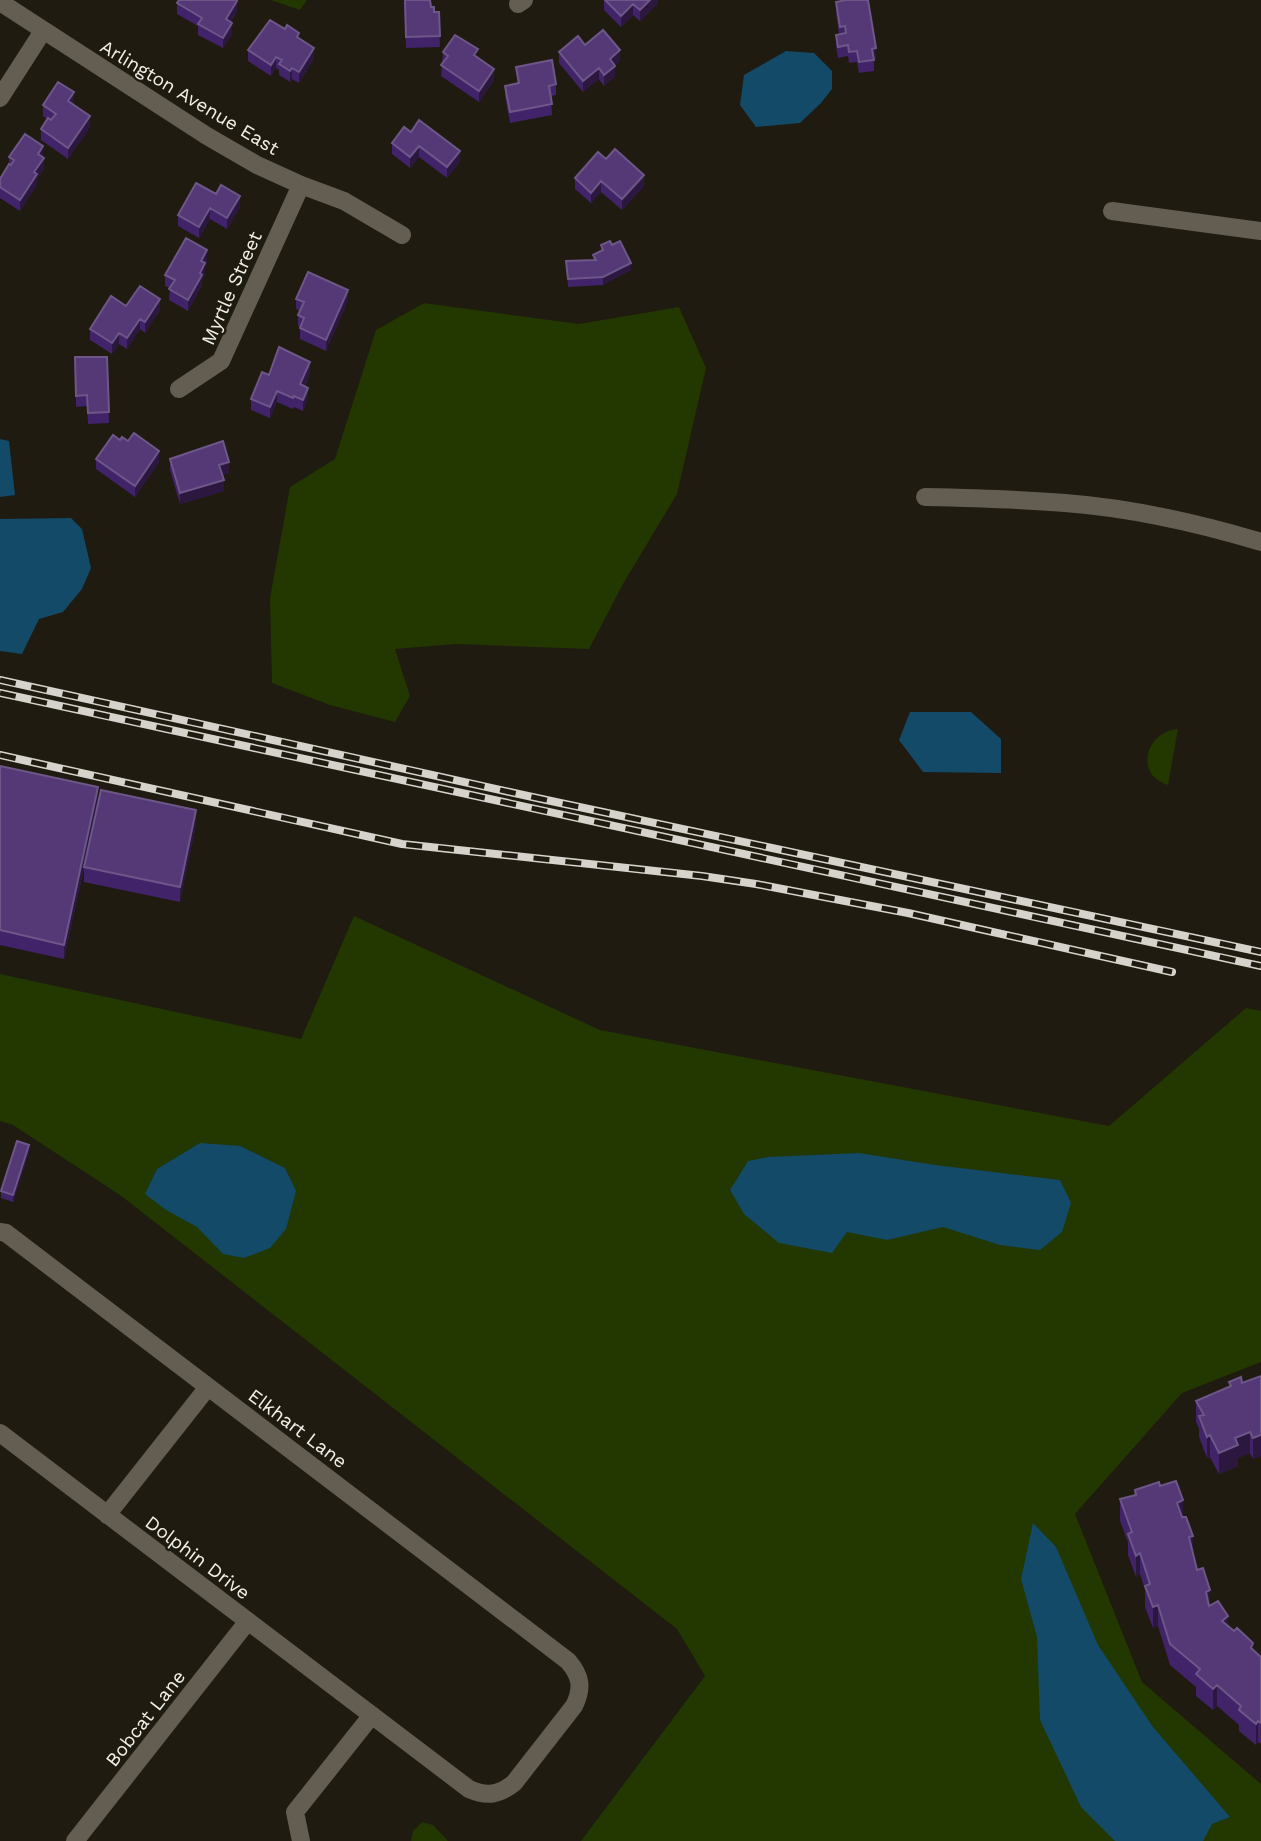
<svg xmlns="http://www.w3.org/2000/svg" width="1261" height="1841" font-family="'Work Sans',sans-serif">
<rect width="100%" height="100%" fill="#1f1b10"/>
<path fill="#233700" d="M271,0H307L300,10Z
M424,303L579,324L679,307L706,368L677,494L623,584L589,649L456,644L395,649L410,696L395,722L330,705L272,683L270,598L290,487L335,459L376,330Z
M1178,729L1168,785C1134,775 1145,732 1178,729Z
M354,916L600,1030L1109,1126L1246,1008L1261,1011V1362L1182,1393L1075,1514L1142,1682L1261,1784V1841H581L705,1676L677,1629L120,1195L13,1125L0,1121V974L301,1039Z
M422,1822L433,1825L448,1841H411L413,1831Z"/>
<path fill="#124a67" d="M786,51L814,53L832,71V89L821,103L800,123L756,127L740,105L744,75Z
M0,439L9,441L15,495L0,497Z
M71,518L82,529L91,568L82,589L63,612L39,619L22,654L0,651V519Z
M910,712H971L1001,739V773L923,772L899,740Z
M200,1143L240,1146L285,1168L296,1191L286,1229L270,1248L244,1258L223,1254L197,1227L166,1210L145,1194L157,1169Z
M859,1153L935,1165L1060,1180L1071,1203L1062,1232L1040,1250L1000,1245L943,1227L887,1240L847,1232L832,1253L779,1243L744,1214L730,1190L748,1161L768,1157Z
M1033,1523L1056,1547L1098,1645L1153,1727L1230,1817L1212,1824L1203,1841H1115L1081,1807L1040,1720L1037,1637L1021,1579Z"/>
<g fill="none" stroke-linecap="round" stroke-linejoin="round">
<path stroke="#635e51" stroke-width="18" d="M0,2L207,136L257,165L301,185L344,201L402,235
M518,4L524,0
M0,98L43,31
M1112,211L1261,231
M179,389L221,361L301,185
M925,497C972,498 1019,499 1065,503C1131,508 1198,523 1261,542
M0,1232L6,1233L568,1661C581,1676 583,1688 574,1706L514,1783C499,1795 487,1797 469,1789L0,1433
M107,1515L208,1387
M75,1841L248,1621
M301,1841L295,1812L372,1715"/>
<defs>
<path id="rail" d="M0,680L537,798L1261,952
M0,693L1261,966
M0,755L402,844L702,876L756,884L908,913L1172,972"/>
</defs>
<use href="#rail" stroke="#d5d3cb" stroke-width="8"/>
<use href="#rail" stroke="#1f1b10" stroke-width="5" stroke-dasharray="16" stroke-linecap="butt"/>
</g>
<path fill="#412369" d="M404,0L431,7L434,12H439L440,47L406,48Z
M604,0H658V3L640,21L633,15L621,27L604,10Z
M836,2L876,59H874V71L859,73L857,62L849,63L848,56L838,58L836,46V35L839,34L836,13Z
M177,3L237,11L231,22L232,34L223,48L198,35V26L177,14Z
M299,38L314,58L299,83L292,79L290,82L279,75V70L276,68L271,76L248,61V50Z
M585,45L620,61L615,65V76L604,86L599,79L583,92L559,63V52Z
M443,52L478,58L494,80L479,102L441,76Z
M516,67L556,84V95L551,96L552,115L510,123L505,96V86L517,83Z
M74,103L73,104L90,127L68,159L41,140V129L47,119L43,116V105Z
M411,132L460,162L447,178L419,157L410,168L392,154V143Z
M9,157H43L44,169L37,179V185L20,211L0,198V179L9,164Z
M606,159L644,186L622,210L601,192L591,203L575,189V178Z
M196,183L240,207L227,229L210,219L199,238L178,226V215Z
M601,245H612L631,270L603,285L568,287L566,261L593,260V255L601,251Z
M207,261L205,265V274L202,280V285L188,311L169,300L170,288L165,286V275Z
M296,299L348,301L326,351L300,339V327L298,326V315L300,311L296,309Z
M126,306L160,310L145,333L140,329L127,349L119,344L112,354L90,340V329Z
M75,357H107L109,423L88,424L87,406L76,407Z
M310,373L305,386L308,398L303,411L294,407L293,409L277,402L270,418L251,410V399L269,375Z
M120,440L159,462L135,497L96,469V459Z
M170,459L229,473L222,475L224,491L180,504L170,470Z
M0,766L98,801L196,824L180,902L84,882V867L89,845L64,959L0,945Z
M29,1152L13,1202L1,1198V1191Z
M1261,1376L1253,1459L1250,1453L1238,1458V1466L1219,1474L1210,1457L1207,1458L1199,1437V1428L1196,1422V1401L1229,1387V1382L1242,1383Z
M1160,1486L1183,1517L1197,1570L1210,1606L1228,1626L1261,1657V1744L1258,1742L1256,1745L1239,1731V1725L1217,1706L1213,1710L1196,1696V1687L1170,1665L1158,1626L1153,1628L1145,1607V1590L1140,1574L1136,1577L1128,1555V1542L1120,1521V1499L1135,1496V1490Z"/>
<path fill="#2c173f" d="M650,0H658V3L640,21V10Z
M237,1V11L226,30V19Z
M633,4V15L621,27V16Z
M232,23V34L223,48V38Z
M314,48V58L299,83V72Z
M876,48V59L872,60V49Z
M620,50V61L610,70V59Z
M276,57V68L271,76V65Z
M615,66V76L604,86V75Z
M292,68V79L290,82V71Z
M599,68V79L583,92V81Z
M494,69V80L479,102V91Z
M74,92V103L68,112V101Z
M90,116V127L68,159V148Z
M43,146V157L38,154Z
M419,146V157L410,168V157Z
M460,151V162L447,178V167Z
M44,158V169L37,179V185L20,211V200L34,172Z
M644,175V186L622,210V199Z
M601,181V192L591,203V193Z
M240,196V207L227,229V218Z
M210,208V219L199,238V227Z
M207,250V261L205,265V274L202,280V285L188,311V300L201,261Z
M631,263V270L603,285V277Z
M348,290V301L326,351V340Z
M160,299V310L145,333V322Z
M140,319V329L127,349V338Z
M119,333V344L112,354V343Z
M310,362V373L300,395V384Z
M308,388V398L303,411V400Z
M277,391V402L270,418V407Z
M159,451V462L135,497V486Z
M229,462V473L219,476V465Z
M224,480V491L180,504V493Z
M98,787V802L64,959V945Z
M196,810V824L180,902V887Z
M29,1145V1152L13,1202V1195Z
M1250,1432V1453L1238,1458V1466L1219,1474V1453L1235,1438Z
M1210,1435V1457L1207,1458V1437Z
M1261,1435V1456L1253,1459V1438Z
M1183,1500V1521L1177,1503Z
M1193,1536V1557L1189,1537Z
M1140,1553V1574L1136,1577V1556Z
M1210,1590V1611L1206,1592Z
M1158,1605V1626L1153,1628V1607Z
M1228,1616V1637L1222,1621Z
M1217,1685V1706L1213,1710V1689Z
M1258,1721V1742L1256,1745V1724Z"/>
<path fill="#543976" stroke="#6d5688" stroke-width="2" d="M179,0H236L237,1L226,19L232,23L223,38L198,24L202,18L177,3Z
M405,0H430L431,7H434V12H439L440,36L406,37Z
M605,0H650L640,10L633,4L621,16Z
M846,0H868L876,48L872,49L874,60L859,62L857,51L849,52L848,45L838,47L836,35L846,33L845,26L840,27L836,2Z
M270,20L285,29L287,25L299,33L297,37L314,48L299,72L292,68L290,71L279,64L282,60L276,57L271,65L248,50Z
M603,30L620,50L610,59L615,66L604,75L599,68L583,81L559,52L578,36L585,45Z
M455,35L478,49L474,55L494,69L479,91L441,65L448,56L443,52Z
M552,60L556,84L549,86L552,104L510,112L505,86L519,83L516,67Z
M58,82L74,92L68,101L90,116L68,148L41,129L48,118L51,120L56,114L43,105Z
M419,120L460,151L447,167L419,146L410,157L392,143L404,127L411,132Z
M25,134L43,146L38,154L44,158L34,172L37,174L20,200L0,187V179L9,164L11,165L14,160L9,157Z
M615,149L644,175L622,199L601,181L591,193L575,178L598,152L606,159Z
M196,183L216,194L221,185L240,196L227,218L210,208L199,227L178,215Z
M186,238L207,250L201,261L205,263L200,273L202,275L188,300L169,289L175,280L165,275Z
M610,241L612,245L620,241L631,263L603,277L568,279L566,261L596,260L593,255L603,250L601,245Z
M308,272L348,290L326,340L300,328L304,318L298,315L304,302L296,299Z
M140,286L160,299L145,322L140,319L127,338L119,333L112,343L90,329L111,296L126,306Z
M279,347L310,362L300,384L308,388L303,400L294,396L293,398L277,391L270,407L251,399L262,372L269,375Z
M75,357H107L109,412L88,413L87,395L76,396Z
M134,433L159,451L135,486L96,459L113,435L120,440L122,437L128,441Z
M223,441L229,462L219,465L224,480L180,493L170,459Z
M0,766L98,787L64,945L0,930Z
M101,790L196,810L180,887L84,867Z
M17,1141L29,1145L13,1195L1,1191Z
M1261,1376V1435L1253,1438L1250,1432L1235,1438L1238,1445L1219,1453L1210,1435L1207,1437L1199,1416L1204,1415L1196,1401L1231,1386L1229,1382L1241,1377L1242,1383Z
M1176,1481L1183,1500L1177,1503L1182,1517H1186L1193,1536L1189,1537L1197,1570L1203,1568L1210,1590L1206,1592L1209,1606L1218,1601L1228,1616L1222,1621L1234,1631L1237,1628L1253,1643L1251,1648L1261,1657V1723L1258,1721L1256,1724L1239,1710L1241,1706L1217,1685L1213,1689L1196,1674L1200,1669L1170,1644L1158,1605L1153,1607L1145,1586L1150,1584L1140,1553L1136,1556L1128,1534L1132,1532L1120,1499L1136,1495L1135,1490L1159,1482L1160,1486Z"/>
<g text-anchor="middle" stroke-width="5" stroke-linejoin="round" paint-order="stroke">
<g font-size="19" fill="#f2f0e8" stroke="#1f1b10">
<text transform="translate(190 97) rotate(31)" y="7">Arlington Avenue East</text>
<text transform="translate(231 288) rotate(-66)" y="7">Myrtle Street</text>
<text transform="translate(298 1428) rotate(37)" y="7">Elkhart Lane</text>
<text transform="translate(198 1557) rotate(37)" y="7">Dolphin Drive</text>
<text transform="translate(145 1718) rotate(-52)" y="7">Bobcat Lane</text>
</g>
</g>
</svg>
